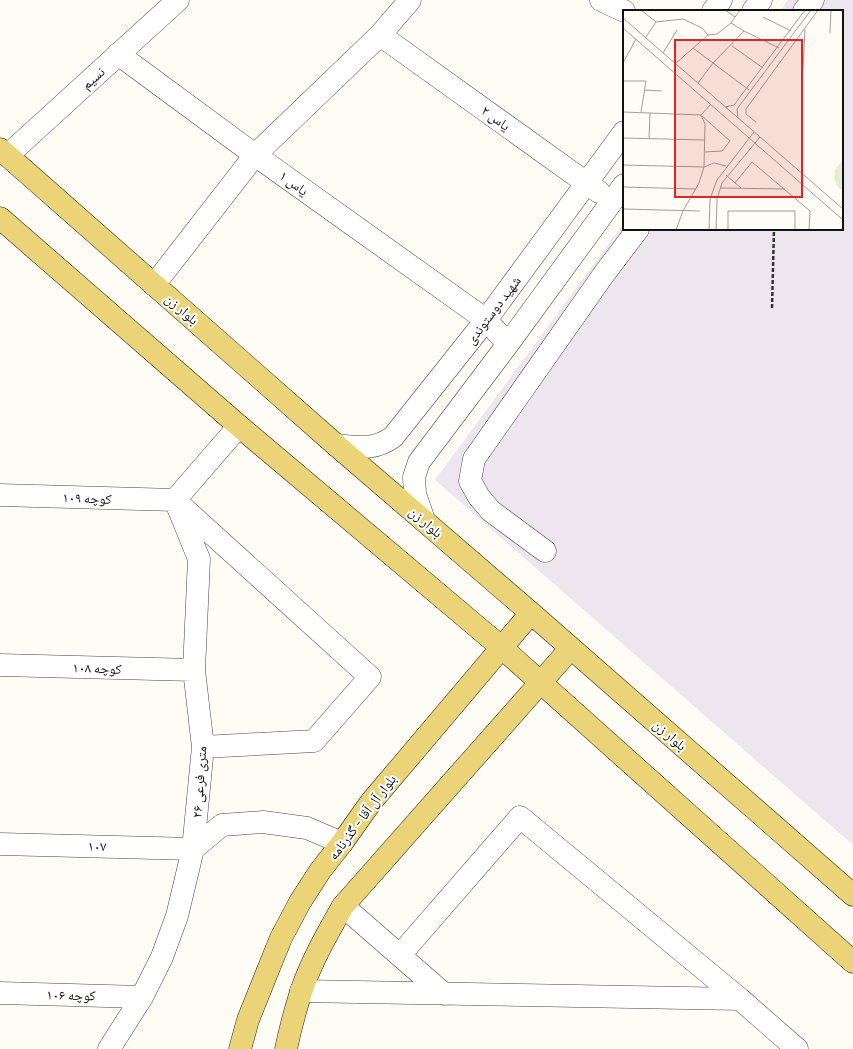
<svg xmlns="http://www.w3.org/2000/svg" width="853" height="1049" font-family="Bitter,'Noto Naskh Arabic',serif">
<rect width="100%" height="100%" fill="#fefcf5"/>
<path fill="#ede6ee" d="M788,0H853V845L435,480L624,223V229H842V11H780Z"/>
<g fill="none" stroke-linecap="round" stroke-linejoin="round">
<defs>
<path id="minor" d="M410,0L380,35L255,155L486,320L508,344
M601,0L624,11
M713,11L721,0
M753,11L761,0
M804,11L813,0
M380,35L599,192
M118,54L255,155L154,285
M8,155L178,0
M336,445C359,447 373,451 393,437L486,320L624,132
M0,495L175,500
M175,500L239,426
M179,504L370,677L314,741L203,747
M424,520L415,494L414,477L419,462L508,344L624,185
M545,551L491,511L479,497L470,481L474,459L604,274L638,229
M0,665L194,670
M0,844L193,849L222,825L263,822L307,828L342,843
M343,906L444,994
M400,955L520,817L740,999L797,1049
M301,991L740,999
M0,993L142,997
M109,1049L142,997L162,957L177,916L193,849L203,747L194,670L199,559L175,500"/>
<path id="major" d="M0,149L336,445L531,613L853,895
M0,218L239,426L501,647L853,962
M240,1049L248,1020L264,980L281,938L300,902L320,871L342,843L371,802L531,613
M286,1049C290,1030 295,1011 301,992C311,962 327,934 343,906L571,648"/>
</defs>
<use href="#minor" stroke="#444" stroke-width="23"/>
<use href="#major" stroke="#222" stroke-width="23"/>
<path stroke="#333" stroke-width="2.5" stroke-dasharray="4 2" stroke-linecap="butt" d="M772,308L774,229"/>
<use href="#minor" stroke="#fff" stroke-width="22"/>
<use href="#major" stroke="#ebd378" stroke-width="22"/>
</g>
<g text-anchor="middle" stroke-width="4" stroke-linejoin="round" paint-order="stroke">
<g font-size="14" fill="#111" stroke="#fff">
<text transform="translate(93 78) rotate(-42)" y="5">نسیم</text>
<text transform="translate(496 118) rotate(36)" y="5">یاس ۲</text>
<text transform="translate(294 183) rotate(36)" y="5">یاس ۱</text>
<text transform="translate(182 309) rotate(41)" y="5">بلوار زن</text>
<text transform="translate(493 310) rotate(-53)" y="5">شهید دوستوندی</text>
<text transform="translate(87 498) rotate(2)" y="5">کوچه ۱۰۹</text>
<text transform="translate(426 522) rotate(41)" y="5">بلوار زن</text>
<text transform="translate(97 668) rotate(2)" y="5">کوچه ۱۰۸</text>
<text transform="translate(670 735) rotate(41)" y="5">بلوار زن</text>
<text transform="translate(199 782) rotate(-86)" y="5">۲۶ متری فرعی</text>
<text transform="translate(362 817) rotate(-53)" y="5">بلوار آل آقا - گذرنامه</text>
<text transform="translate(97 846) rotate(2)" y="5">۱۰۷</text>
<text transform="translate(71 995) rotate(1)" y="5">کوچه ۱۰۶</text>
</g>
</g>
<g transform="translate(623 10)">
<rect width="220" height="220" fill="#fefcf5"/>
<path d="M220,150V181L214,176L211,168L212,160Z" fill="#e4eed2"/>
<path fill="none" stroke="#9f9e9a" stroke-width="1" d="M18,0L33,12L60,9L79,18L85,25M102,0L112,7M140,7L168,21M0,8L220,199M108,13L121,21L90,53L126,80M0,18L220,210M121,21L156,38M207,23L208,0M23,27L33,12M109,36L140,58M70,38L90,53L75,73M40,43L54,20M0,53L13,29M53,53L85,25L94,24L108,13L117,0M180,58L182,19M0,71H23L18,102M22,80L39,81M102,97L111,95L182,0M0,102L78,105M78,105L88,94M79,106L107,131L99,141L82,142M115,108L114,99L188,0M133,112L123,104V99L195,0M0,128L81,130M26,129L27,103M0,155L81,157L91,153L103,156M103,165L118,178M112,173L129,152L187,201L186,220M0,177L73,179M97,178L162,179M0,199L77,201M53,220L60,201L76,173L81,157L82,114L78,105M86,220L87,189L94,170L131,122M93,220L94,189L99,173L137,127M105,220V201H172V220"/>
<path fill="#d62828" fill-opacity="0.15" stroke="#d62828" stroke-width="2" d="M52,30H179V187H52Z"/>
<rect width="220" height="220" fill="none" stroke="#111" stroke-width="2"/>
</g>
</svg>
